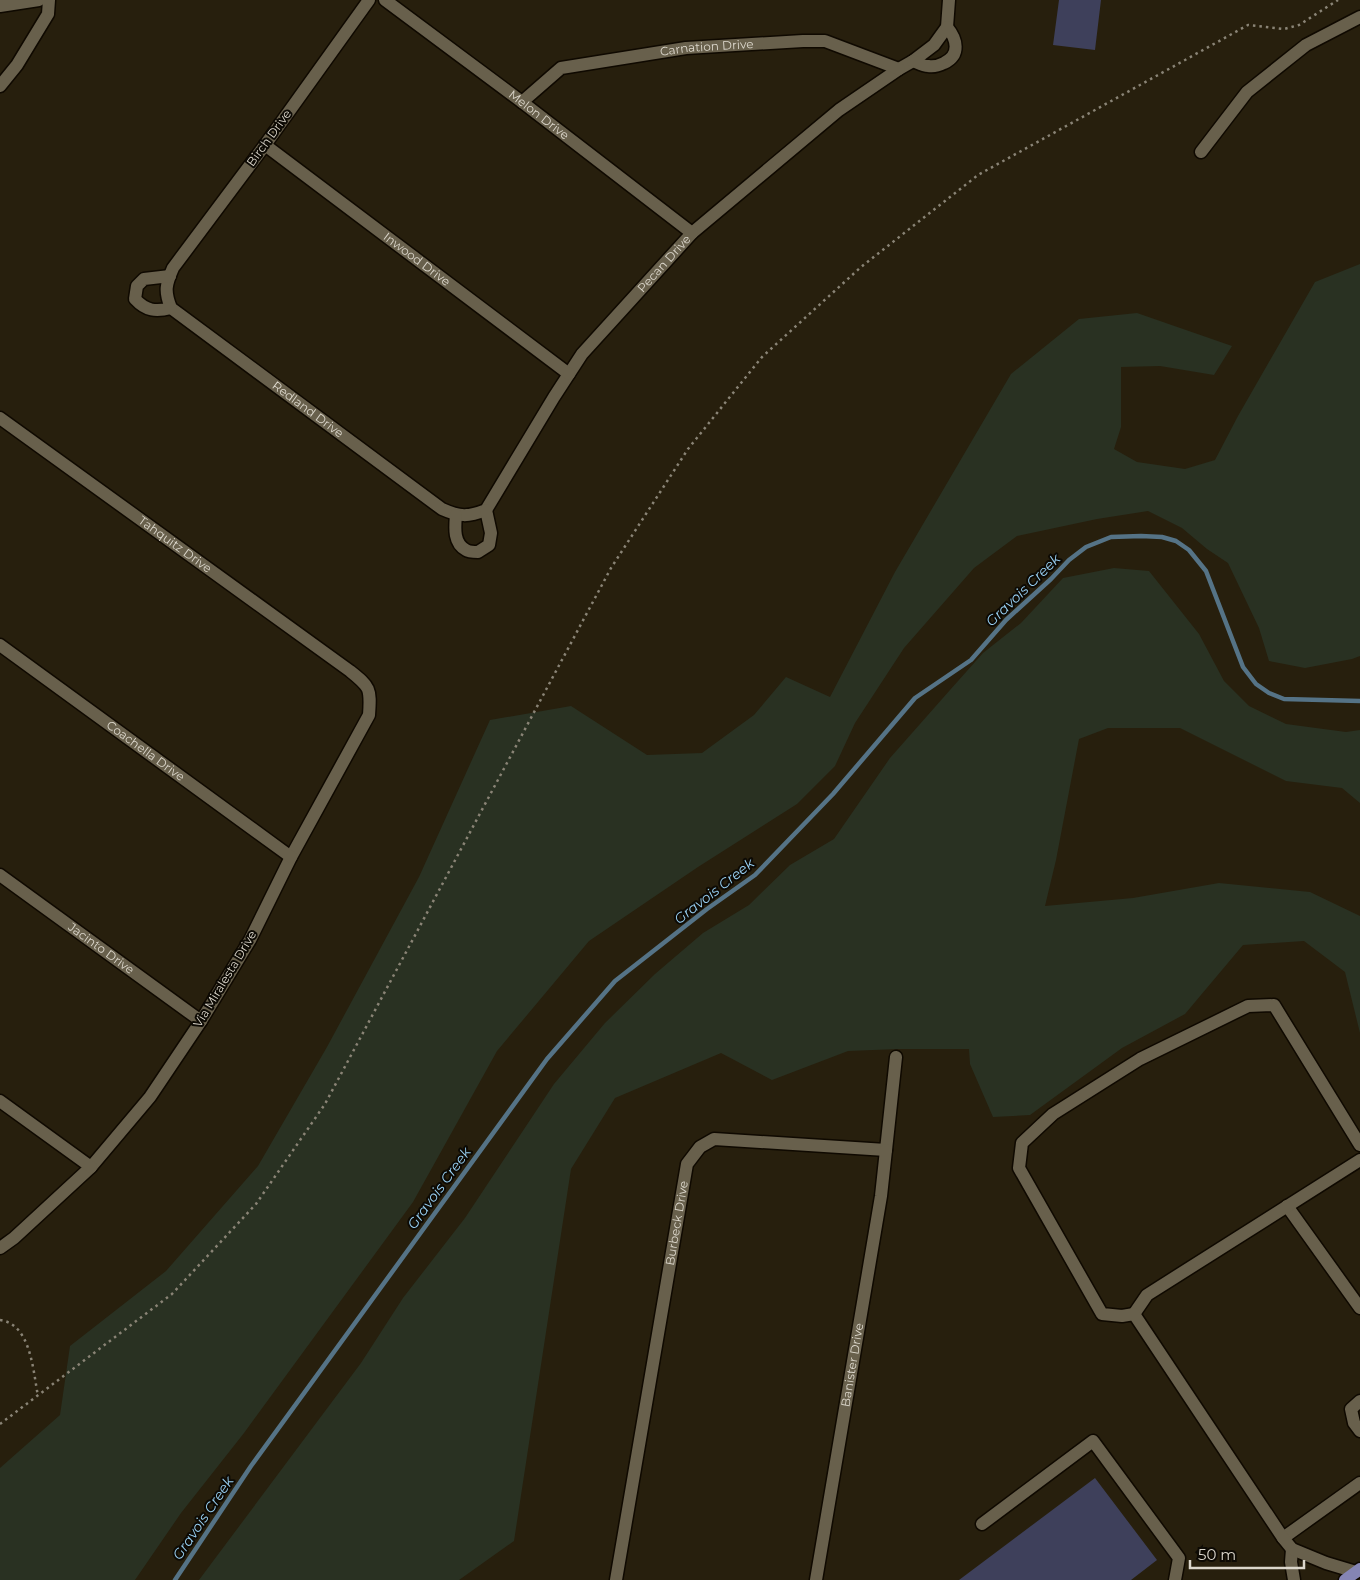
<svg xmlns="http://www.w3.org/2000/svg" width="1360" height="1580" font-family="Montserrat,sans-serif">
<rect width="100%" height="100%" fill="#271f0d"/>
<path fill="#293122" d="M1360,264V656L1352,659L1305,668L1269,661L1259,628L1228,563L1207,549L1182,528L1148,511L1097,519L1017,536L974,568L904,648L855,723L835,766L797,804L698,867L589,941L497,1051L413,1202L244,1433L181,1513L135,1580H0V1468L60,1415L70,1346L166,1271L258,1166L327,1047L419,877L490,720L571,706L647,755L702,753L754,715L786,677L830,697L895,572L1011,374L1079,319L1137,313L1232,346L1214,375L1160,366L1121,367V427L1114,449L1137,462L1185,469L1215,460L1238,416L1315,282Z
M1114,568L1149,571L1199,634L1224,681L1249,706L1286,724L1346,732L1360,730V803L1342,788L1286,781L1180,728H1108L1079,739L1056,860L1045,906L1133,898L1219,883L1310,892L1360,916V1033L1345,972L1304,941L1243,945L1185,1014L1122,1048L1030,1115L993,1117L970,1064L969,1049H898L848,1051L772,1080L721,1053L615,1098L571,1169L514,1541L459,1580H199L361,1363L403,1298L465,1218L554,1084L605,1023L655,974L703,933L749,905L790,865L834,839L890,758L950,690L983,653L1021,623L1063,578Z"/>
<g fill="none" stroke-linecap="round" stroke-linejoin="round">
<path stroke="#557386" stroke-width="4.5" d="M175,1580L251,1466L547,1059L615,981L707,909L755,875L833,794L915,698L971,660L1006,620L1051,579L1069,560L1086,547L1111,537L1141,536L1162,537L1176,541L1189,550L1206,571L1243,667L1256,684L1269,693L1284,699L1360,701"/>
</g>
<path fill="#3e405b" d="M1059,0H1101L1095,50L1053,45Z
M1095,1478L1157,1560L1131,1580H959Z"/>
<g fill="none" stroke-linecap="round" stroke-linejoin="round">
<defs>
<g id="minor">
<path id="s1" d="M369,0L265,145L173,268C166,284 164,291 171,308L442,509C460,517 468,517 486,510L554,397L582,354L692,233L839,110L899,69L913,61L934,45L947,27L949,0"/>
<path id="s2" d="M385,0L522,102L692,233"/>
<path d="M0,6L39,0"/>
<path d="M913,61C918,63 923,66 928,66C933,67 940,65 944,63C961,55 957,39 947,27"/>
<path d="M0,86L17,65L48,14L49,0"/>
<path id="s3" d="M522,102L561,68L686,48L803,41H825L899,69"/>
<path id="s4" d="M265,145L569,374"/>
<path d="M1201,152L1247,92L1306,45L1360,17"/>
<path d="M170,276L144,279L137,286L135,299C146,311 156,312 171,308"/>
<path id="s5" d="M0,418L350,671C370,687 371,688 369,715L291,857L250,940L201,1021L150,1097L91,1167L14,1238L0,1248"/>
<path d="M456,515C455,527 453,543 466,550C469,552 475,552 478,552L489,545L491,533L486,510"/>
<path id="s6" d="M0,645L291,857"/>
<path id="s7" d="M0,875L201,1021"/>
<path d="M0,1101L91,1167"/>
<path d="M1287,1206L1360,1308"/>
<path d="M1134,1314L1147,1295L1360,1160"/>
<path d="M1360,1401L1351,1409L1354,1423L1360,1431"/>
<path d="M982,1524L1093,1441L1179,1558L1175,1580"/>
<path d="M1283,1538L1360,1483"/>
<path d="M1292,1549L1291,1562L1294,1580"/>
<path d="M1356,1572L1326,1563L1292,1549L1283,1538L1134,1314L1122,1316L1102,1314L1019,1168L1022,1143L1053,1114L1140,1059L1248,1006L1274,1005L1360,1145"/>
<path id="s8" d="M616,1580L687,1164L700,1147L714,1139L886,1150L896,1057"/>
<path id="s9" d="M816,1580L881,1196L886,1150"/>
</g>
<path id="major" d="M1345,1580L1360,1569"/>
</defs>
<use href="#minor" stroke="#0f0900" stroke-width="15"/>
<use href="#major" stroke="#0f0900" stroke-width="15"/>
<path stroke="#8a8476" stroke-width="2.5" stroke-dasharray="2.5 4" stroke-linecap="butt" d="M0,1320C31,1324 33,1371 38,1396
M0,1424L172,1294L256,1204L325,1104L611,568L688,449L762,357L861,267L978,175L1248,25L1284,29L1299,25L1338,0"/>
<use href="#minor" stroke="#68604c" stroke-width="12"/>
<use href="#major" stroke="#8585b4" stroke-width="12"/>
</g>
<g text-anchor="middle" stroke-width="4" stroke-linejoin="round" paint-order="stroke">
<g font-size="12" fill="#dcd7cc" stroke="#0d0a04">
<text dy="4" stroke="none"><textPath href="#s3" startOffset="199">Carnation Drive</textPath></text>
<text dy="4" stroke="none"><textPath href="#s2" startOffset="192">Melon Drive</textPath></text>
<text transform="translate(269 138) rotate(-54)" y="4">Birch Drive</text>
<text dy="4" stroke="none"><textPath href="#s4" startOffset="190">Inwood Drive</textPath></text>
<text dy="4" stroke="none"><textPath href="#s1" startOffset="1062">Pecan Drive</textPath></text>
<text dy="4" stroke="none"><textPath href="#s1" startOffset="544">Redland Drive</textPath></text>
<text dy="4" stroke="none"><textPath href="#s5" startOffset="216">Tahquitz Drive</textPath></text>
<text dy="4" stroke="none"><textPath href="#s6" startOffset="180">Coachella Drive</textPath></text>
<text dy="4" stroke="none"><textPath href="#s7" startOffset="125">Jacinto Drive</textPath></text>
<text transform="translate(225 979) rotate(-59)" y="4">Via Miralesta Drive</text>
<text dy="4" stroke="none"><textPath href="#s8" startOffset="362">Burbeck Drive</textPath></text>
<text dy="4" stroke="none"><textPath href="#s9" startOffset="218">Banister Drive</textPath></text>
</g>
<g font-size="14" font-style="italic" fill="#99d1f4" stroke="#0d0a04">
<text transform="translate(1023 590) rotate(-44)" y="5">Gravois Creek</text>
<text transform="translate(714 891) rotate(-38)" y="5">Gravois Creek</text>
<text transform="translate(439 1188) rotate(-54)" y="5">Gravois Creek</text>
<text transform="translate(203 1518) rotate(-56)" y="5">Gravois Creek</text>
</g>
</g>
<path d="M1190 1560v8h114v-8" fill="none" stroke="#dcd7cc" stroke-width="2.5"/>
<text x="1198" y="1560" font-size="15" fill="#dcd7cc" stroke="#0d0a04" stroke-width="4" paint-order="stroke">50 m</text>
</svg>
